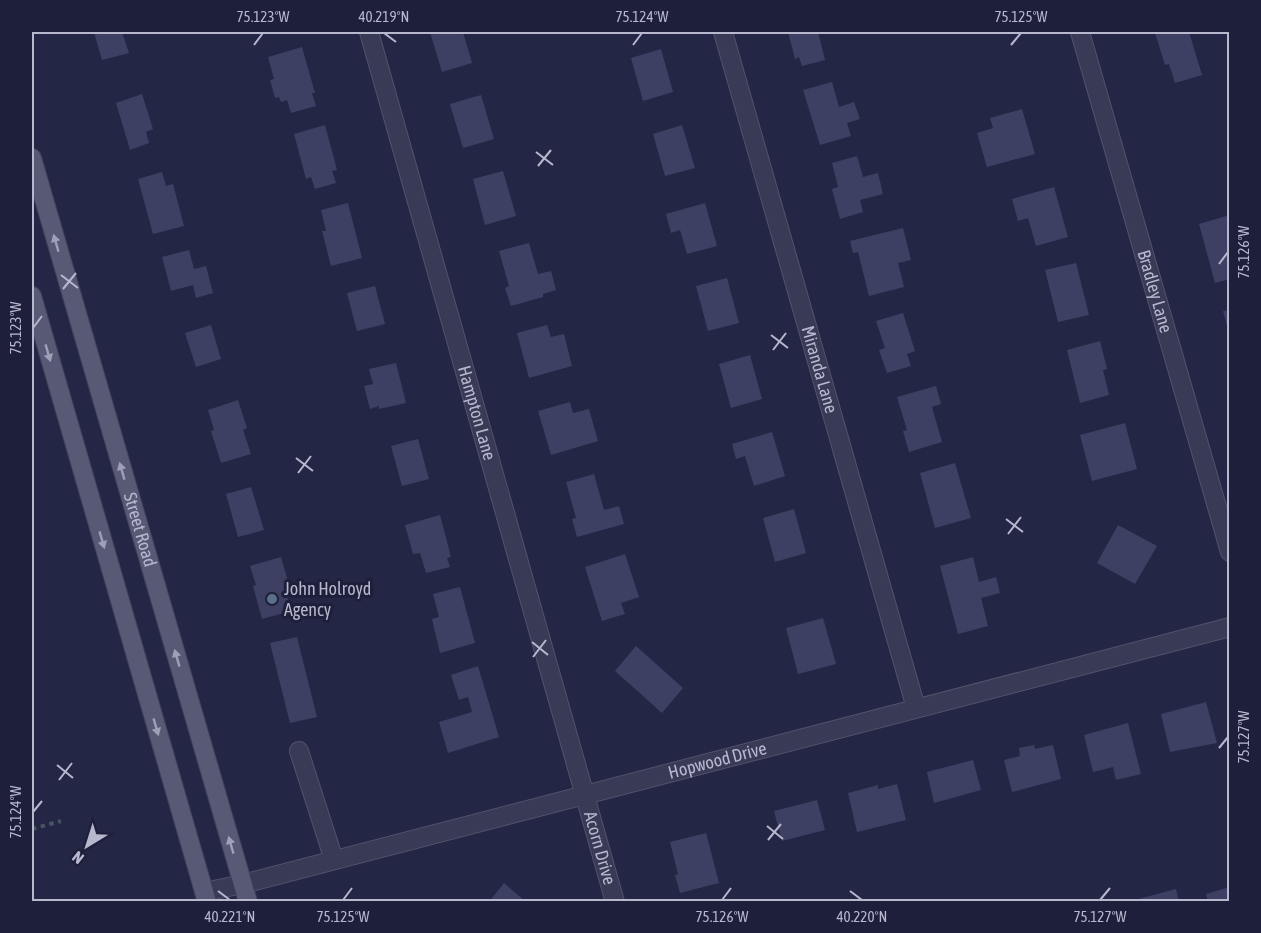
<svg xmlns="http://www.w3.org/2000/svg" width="1261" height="933" font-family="'Asap Condensed',sans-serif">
<rect width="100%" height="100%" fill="#242645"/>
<path fill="#3e4063" d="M94,32H122L129,53L102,60Z
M430,32H463L472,63L442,72Z
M788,32H818L825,60L802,66L799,57L795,59Z
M1159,32H1189L1202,75L1175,83L1169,64L1165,65L1155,33Z
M302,47L315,93H312L316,106L291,113L287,100L281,102L279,97L275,98L270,80L274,79L268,57Z
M661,49L673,92L643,101L631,58Z
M832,82L839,107L854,102L860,119L847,123L851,136L820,145L803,90Z
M142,94L153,129L146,132L149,143L130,150L116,103Z
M481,95L494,139L463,148L450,104Z
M1022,109L1035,154L987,167L977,133L993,128L990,118Z
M325,125L337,170L332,171L336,183L315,189L311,177L306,179L294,134Z
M682,125L695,168L665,176L653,134Z
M857,156L863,177L878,173L883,194L860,200L863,212L840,219L832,189L838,187L832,163Z
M503,171L516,216L485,225L473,179Z
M162,172L166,186L173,184L184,226L153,234L138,179Z
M1054,187L1068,237L1036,246L1028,218L1018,221L1012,199Z
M348,203L362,258L331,266L322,231H326L321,210Z
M705,203L717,246L687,254L680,230L671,233L666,214Z
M1230,215V279L1215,283L1199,224Z
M903,228L911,260L898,263L904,287L869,296L858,252L853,253L850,241Z
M529,243L538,274L551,271L556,290L543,294V297L511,306L505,288L509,286L499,251Z
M189,250L194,269L206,266L213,293L196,298L193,285L171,291L162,257Z
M1076,263L1089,315L1058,322L1045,270Z
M727,278L739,323L708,331L696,286Z
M375,286L385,324L357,331L347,293Z
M1230,310V333H1229L1223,311Z
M903,313L915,351L907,354L911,366L887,373L879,350L885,348L876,321Z
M211,325L221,359L196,367L185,333Z
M547,325L551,337L564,334L572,366L529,378L517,333Z
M1100,341L1107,369L1103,370L1109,395L1080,403L1067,350Z
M750,355L762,399L731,408L719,364Z
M396,363L406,403L379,409V406L370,409L364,386L373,384L369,369Z
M936,386L941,404L932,407L942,442L909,452L903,431L907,430L897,397Z
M238,400L247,428L243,430L251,454L221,463L211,431L214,430L208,410Z
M570,402L573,413L589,409L598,441L551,455L538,411Z
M1125,423L1137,469L1092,481L1080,435Z
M772,432L785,476L754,486L745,456L736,459L732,444Z
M418,439L429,479L402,486L391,446Z
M955,463L971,518L935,528L920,473Z
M594,474L604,510L619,506L624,524L577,537L572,519L576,518L566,482Z
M251,487L264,530L238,537L226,494Z
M794,509L806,553L775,562L763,518Z
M440,515L451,557L447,558L450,567L426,573L420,553L413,554L405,525Z
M1118,525L1157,546L1135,584L1097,563Z
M625,554L639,597L621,603L625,614L602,621L585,567Z
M281,557L289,585L284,586L291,611L262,619L253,586L256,585L250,566Z
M973,557L979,582L996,577L1000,593L981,598L988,626L958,634L940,566Z
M460,587L475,643L440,653L432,619L439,617L433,594Z
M823,618L836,664L798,674L786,628Z
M297,637L317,717L290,723L270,643Z
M636,646L683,688L662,713L615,671Z
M478,666L499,737L448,753L439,722L472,712L468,697L459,700L451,675Z
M1206,702L1217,743L1170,752L1161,714Z
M1128,723L1141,774L1116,780L1113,767L1093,772L1084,735Z
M1034,745L1035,749L1053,745L1061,779L1012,792L1004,760L1020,756L1019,748Z
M973,760L981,790L934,803L927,772Z
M897,784L906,820L857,832L848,793L878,785V789Z
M817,800L825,830L782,841L774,811Z
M706,833L719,883L680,893L675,875L678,874L670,842Z
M504,883L526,902H489Z
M1230,887V902H1208L1206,894Z
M1176,889L1179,902H1131V901Z"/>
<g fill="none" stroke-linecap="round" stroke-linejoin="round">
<defs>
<g id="minor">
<path id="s1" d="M369,32L615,902"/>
<path id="s2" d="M723,32L916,708"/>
<path id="s3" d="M1080,32L1230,552"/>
<path d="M299,751L334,860"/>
<path id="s4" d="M204,892L243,884L1230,627"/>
</g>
<g id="major">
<path id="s5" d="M32,158L248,902"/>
<path d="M32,296L207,902"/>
</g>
</defs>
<use href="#minor" stroke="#52526c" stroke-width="20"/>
<use href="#major" stroke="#40415b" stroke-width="20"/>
<path stroke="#455462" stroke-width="4" stroke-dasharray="4.5 4.5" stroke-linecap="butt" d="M32,829L61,821"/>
<use href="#minor" stroke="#393a55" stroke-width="18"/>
<use href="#major" stroke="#575975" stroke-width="18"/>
</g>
<defs><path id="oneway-solid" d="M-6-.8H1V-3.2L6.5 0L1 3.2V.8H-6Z" transform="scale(1.5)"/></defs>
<g fill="#9fa0b8">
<use href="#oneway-solid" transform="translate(56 243) rotate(-106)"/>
<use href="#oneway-solid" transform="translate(48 353) rotate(74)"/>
<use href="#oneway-solid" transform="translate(122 471) rotate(-106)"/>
<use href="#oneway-solid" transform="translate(102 540) rotate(74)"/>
<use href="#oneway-solid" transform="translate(177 658) rotate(-106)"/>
<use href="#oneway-solid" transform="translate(156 727) rotate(74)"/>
<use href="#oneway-solid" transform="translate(231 845) rotate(-106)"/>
</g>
<path fill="none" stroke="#b7b7ce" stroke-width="2" d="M384,33L396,42M254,45L263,33M633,45L642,33M1011,45L1021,33M536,152L553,165M538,166L551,150M1219,264L1228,252M61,275L78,288M63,289L76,273M33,328L42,316M771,335L788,348M773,350L786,333M296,458L313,471M298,473L311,456M1006,519L1023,532M1008,534L1021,517M532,642L548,655M533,657L546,640M1219,748L1228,737M57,765L73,778M59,780L72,763M33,812L42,801M767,826L783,839M768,840L781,824M218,891L230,900M850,891L862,900M343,900L352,888M722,900L731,888M1100,900L1110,888"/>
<circle fill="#5c6f8a" stroke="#1e1f3a" stroke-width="2" cx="272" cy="599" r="6"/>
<g text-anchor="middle" stroke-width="6" stroke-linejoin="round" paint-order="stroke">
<g font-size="18" fill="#b7b7ce" stroke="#1e1f3a">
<text dy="6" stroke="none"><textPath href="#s3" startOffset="270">Bradley Lane</textPath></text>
<text dy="6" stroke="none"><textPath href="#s2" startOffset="351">Miranda Lane</textPath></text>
<text dy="6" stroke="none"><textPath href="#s1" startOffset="396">Hampton Lane</textPath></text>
<text dy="6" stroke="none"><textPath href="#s5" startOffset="387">Street Road</textPath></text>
<text dy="6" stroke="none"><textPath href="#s4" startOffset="530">Hopwood Drive</textPath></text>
<text dy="6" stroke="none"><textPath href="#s1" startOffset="848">Acorn Drive</textPath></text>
</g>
<g font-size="18" fill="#b7b7ce" stroke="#1e1f3a" text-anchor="start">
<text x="284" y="595">John Holroyd<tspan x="284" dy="21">Agency</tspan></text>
</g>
</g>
<rect width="1261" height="933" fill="none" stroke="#1e1f3a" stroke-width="66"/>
<g transform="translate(87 846) rotate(218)" stroke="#1e1f3a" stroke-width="4.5" paint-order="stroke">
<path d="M0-4.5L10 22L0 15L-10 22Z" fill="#b7b7ce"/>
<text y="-9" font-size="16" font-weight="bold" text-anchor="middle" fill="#b7b7ce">N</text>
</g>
<rect x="33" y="33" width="1195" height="867" fill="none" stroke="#b7b7ce" stroke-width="2"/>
<g font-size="15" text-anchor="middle" fill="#b7b7ce">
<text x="263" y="22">75.123°W</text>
<text x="384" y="22">40.219°N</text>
<text x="642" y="22">75.124°W</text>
<text x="1021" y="22">75.125°W</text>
<text transform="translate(1244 252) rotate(-90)" y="5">75.126°W</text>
<text transform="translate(16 328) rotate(-90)" y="5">75.123°W</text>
<text transform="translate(1244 737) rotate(-90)" y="5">75.127°W</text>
<text transform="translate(16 812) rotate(-90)" y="5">75.124°W</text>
<text x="230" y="922">40.221°N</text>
<text x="343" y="922">75.125°W</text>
<text x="722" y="922">75.126°W</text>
<text x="862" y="922">40.220°N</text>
<text x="1100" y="922">75.127°W</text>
</g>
</svg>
